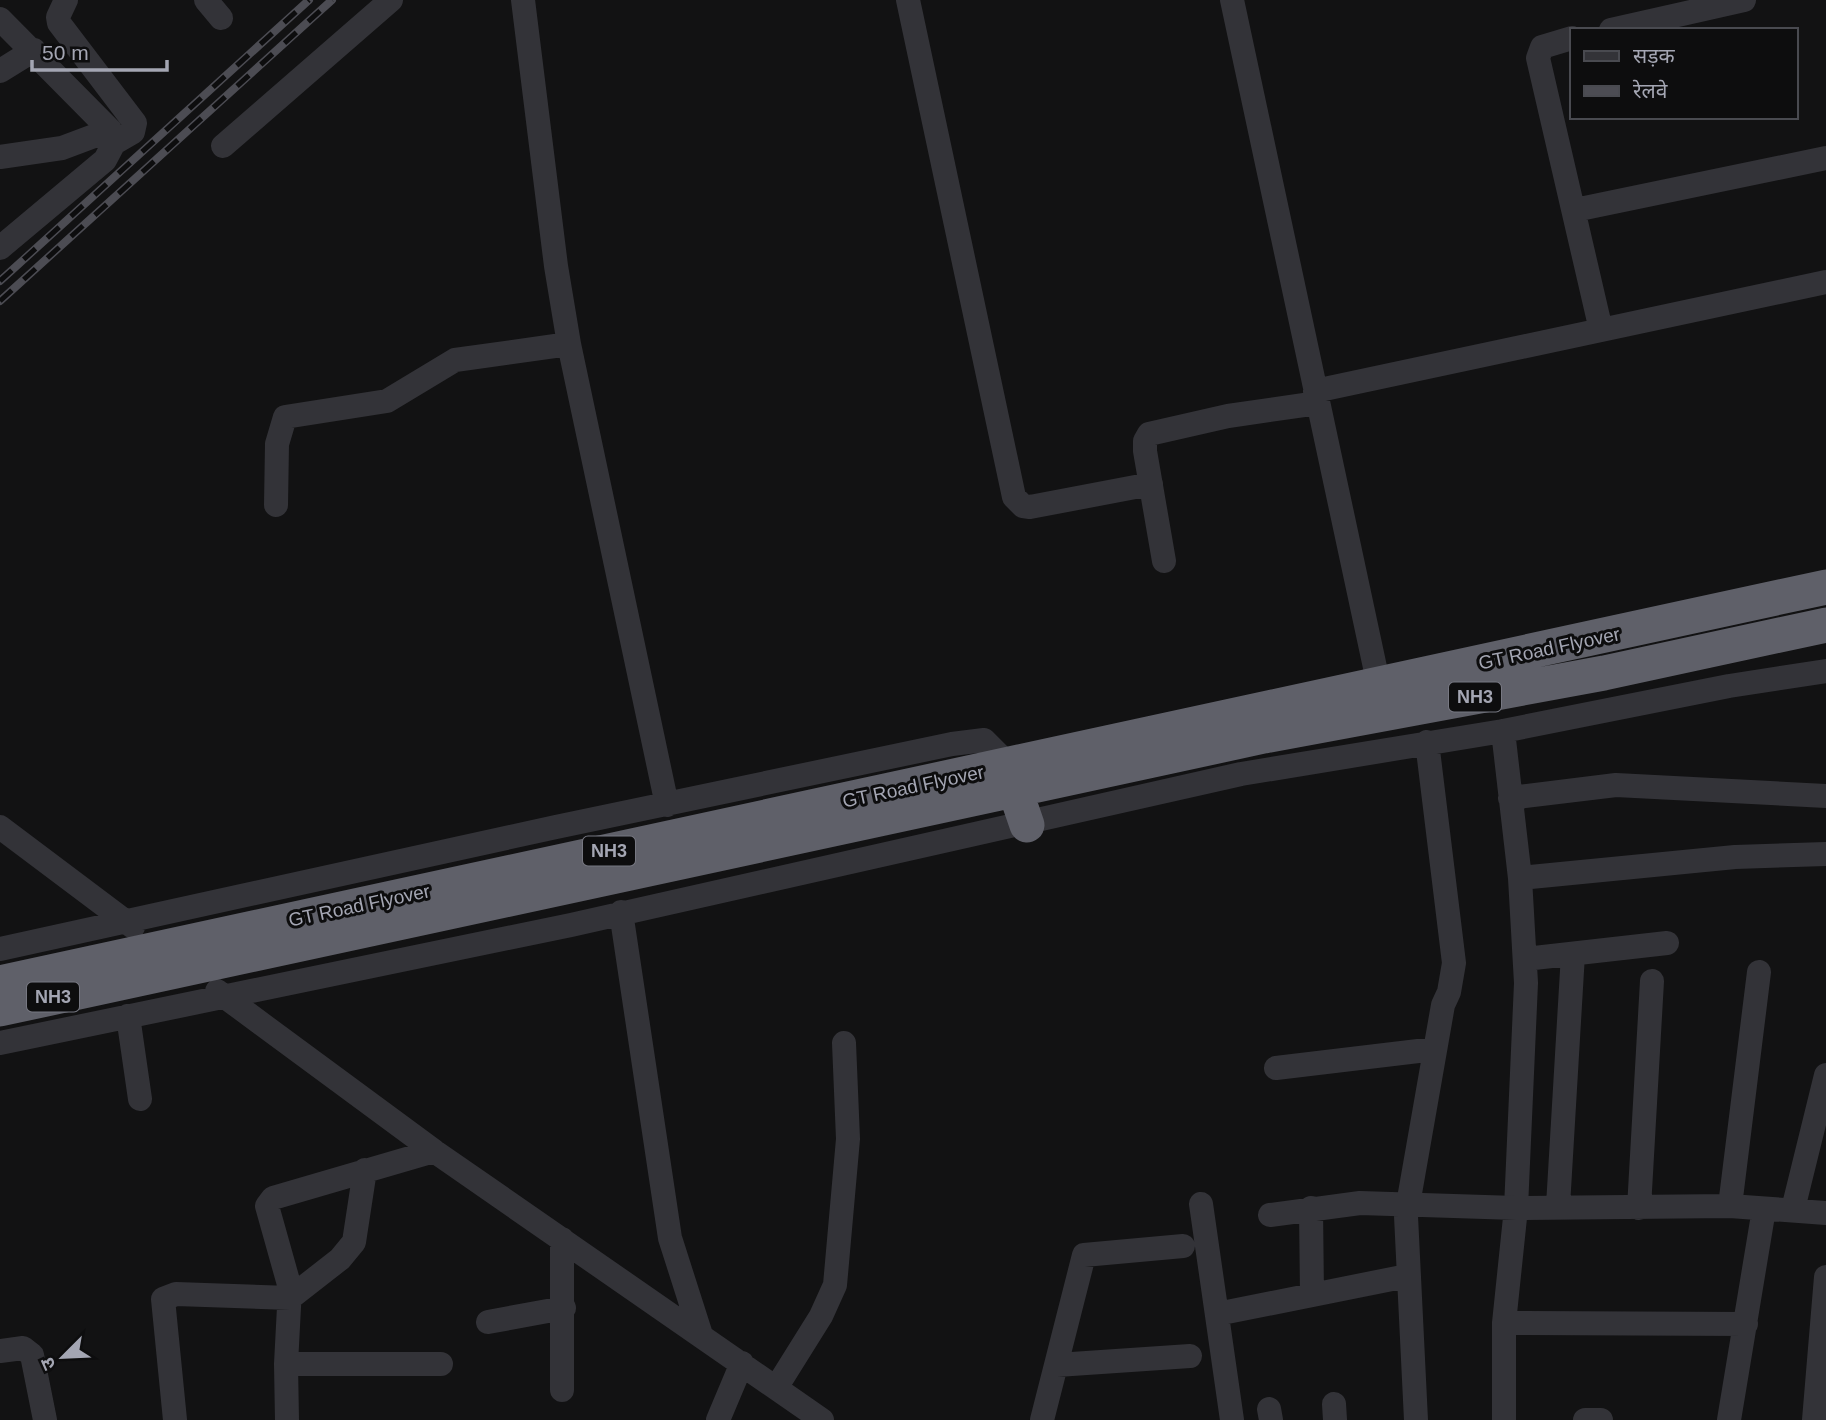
<svg xmlns="http://www.w3.org/2000/svg" width="1826" height="1420" font-family="Arial,'Noto Sans Devanagari',sans-serif">
<rect width="100%" height="100%" fill="#121213"/>
<g fill="none" stroke-linecap="round" stroke-linejoin="round">
<path stroke="#333338" stroke-width="24" d="M66,0L58,17L59,23L135,123L133,132L114,143
M206,0L221,18
M523,0L556,266L569,344L667,805
M908,0L1014,497L1023,506L1030,507L1151,484
M1232,0L1379,686
M0,19L110,130L114,143L105,160L0,248
M1611,30L1744,0
M1572,38L1542,47L1538,58L1601,330
M0,71L34,50
M223,146L391,0
M0,157L62,148L110,130
M1575,210L1826,158
M1315,391L1826,282
M276,505L277,444L285,417L387,401L455,360L569,344
M1164,561L1145,451V441L1149,434L1228,416L1318,403
M1503,731L1520,878L1526,983L1516,1208L1504,1323V1420
M1510,798L1616,785L1826,796
M0,827L133,927
M1520,878L1735,857L1826,854
M621,912L670,1238L701,1335
M0,949L556,827L952,744L984,740L1010,766
M1525,959L1667,943
M217,991L434,1151L822,1420
M128,1016L140,1099
M0,1043L571,925L1241,774L1503,731L1729,686L1826,671
M1276,1068L1435,1049
M1201,1204L1232,1420
M1558,1206L1573,954
M1730,1206L1759,972
M1311,1208L1312,1295
M1639,1208L1652,981
M1793,1209L1826,1075
M1270,1215L1360,1203L1516,1208L1730,1206L1826,1213
M562,1239V1390
M1217,1314L1407,1276
M488,1322L564,1308
M1504,1323L1746,1324
M0,1351L23,1348L32,1355L45,1420
M286,1364L290,1288L267,1206L273,1198L434,1151
M1057,1365L1190,1356
M776,1388L821,1316L835,1285L848,1139L844,1043
M1334,1404L1335,1420
M1269,1409L1271,1420
M175,1420L163,1299L176,1294L290,1298L340,1259L354,1242L365,1170
M287,1420L286,1364H441
M718,1420L742,1363
M1042,1420L1084,1255L1183,1246
M1416,1420L1406,1216L1443,1005L1449,992L1454,963L1427,742
M1585,1420H1601
M1729,1420L1764,1209
M1814,1420L1826,1277"/>
<path stroke="#5f6069" stroke-width="35" d="M1015,790L1027,825
M0,983L1826,587
M0,1009L1264,736L1604,673L1826,625"/>
<defs>
<path id="rail" d="M0,281L309,0
M0,301L332,0"/>
</defs>
<use href="#rail" stroke="#4c4c53" stroke-width="8"/>
<use href="#rail" stroke="#0d0d0e" stroke-width="5" stroke-dasharray="16" stroke-linecap="butt"/>
</g>
<g text-anchor="middle" stroke-width="6" stroke-linejoin="round" paint-order="stroke">
<g fill="#0d0d0e" stroke="#777882" stroke-width="2">
<rect x="1449" y="682.5" width="52" height="29" rx="5"/>
<rect x="583" y="836.5" width="52" height="29" rx="5"/>
<rect x="27" y="982.5" width="52" height="29" rx="5"/>
</g>
<g font-size="18" font-weight="bold" fill="#a4a6b3">
<text x="1475" y="703">NH3</text>
<text x="609" y="857">NH3</text>
<text x="53" y="1003">NH3</text>
</g>
<g font-size="19" fill="#a4a6b3" stroke="#0d0d0e">
<text transform="translate(1549 648) rotate(-12)" y="7">GT Road Flyover</text>
<text transform="translate(913 786) rotate(-12)" y="7">GT Road Flyover</text>
<text transform="translate(359 905) rotate(-12)" y="7">GT Road Flyover</text>
</g>
</g>
<rect x="1570" y="28" width="228" height="91" fill="#0d0d0e" stroke="#494a50" stroke-width="2"/>
<rect x="1584" y="51" width="35" height="10" fill="#333338" stroke="#494a50" stroke-width="2"/>
<text x="1633" y="63" font-size="21" fill="#a4a6b3">सड़क</text>
<rect x="1584" y="86" width="35" height="10" fill="#4c4c53" stroke="#494a50" stroke-width="2"/>
<text x="1633" y="98" font-size="21" fill="#a4a6b3">रेलवे</text>
<g transform="translate(63 1357) rotate(246)" stroke="#0d0d0e" stroke-width="5" paint-order="stroke">
<path d="M0-5L12 26L0 18L-12 26Z" fill="#a4a6b3"/>
<text y="-10" font-size="19" font-weight="bold" text-anchor="middle" fill="#a4a6b3">उ</text>
</g>
<path d="M32 60v10h135v-10" fill="none" stroke="#a4a6b3" stroke-width="3.5"/>
<text x="42" y="60" font-size="21" fill="#a4a6b3" stroke="#0d0d0e" stroke-width="5" paint-order="stroke">50 m</text>
</svg>
